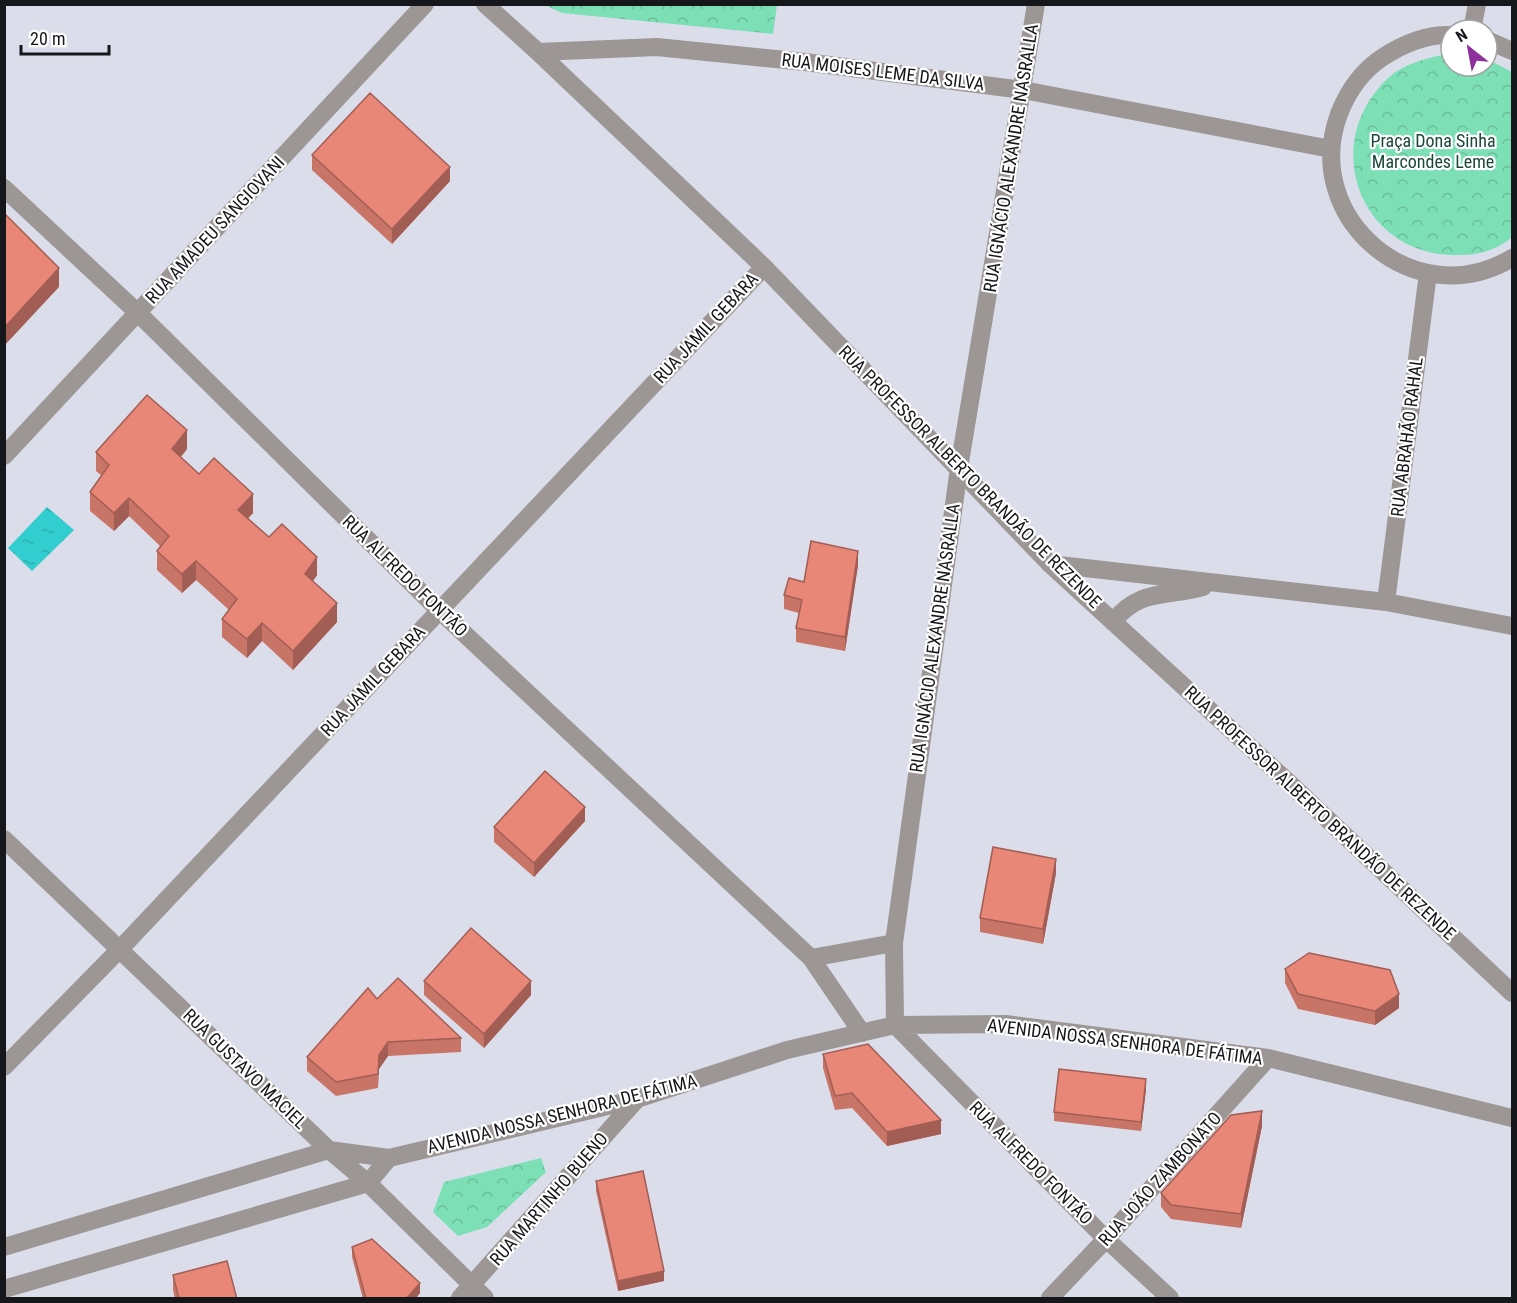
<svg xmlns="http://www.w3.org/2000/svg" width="1517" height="1303" font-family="'Roboto Condensed',sans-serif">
<defs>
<pattern id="park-crowns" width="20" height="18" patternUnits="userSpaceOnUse" patternTransform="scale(1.5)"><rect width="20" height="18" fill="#7cdfb5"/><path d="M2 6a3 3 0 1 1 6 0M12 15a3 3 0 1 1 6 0" fill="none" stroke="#6abf9b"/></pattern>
<pattern id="water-ripples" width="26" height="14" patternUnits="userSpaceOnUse" patternTransform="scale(1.5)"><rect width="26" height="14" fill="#32cdce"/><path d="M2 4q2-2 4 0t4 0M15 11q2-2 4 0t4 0" fill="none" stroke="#2bafb0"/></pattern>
</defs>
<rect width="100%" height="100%" fill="#dbdeea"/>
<path fill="url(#park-crowns)" d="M545,5H777L773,34L562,13Z
M1450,53L1451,66H1487V59L1512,72V237C1499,249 1479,255 1462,255C1363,260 1317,147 1387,79C1404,63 1428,58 1450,53Z
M541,1158L546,1172L487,1227L458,1236L433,1212L444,1182Z"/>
<path fill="url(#water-ripples)" d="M47,507L74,530L32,571L8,548Z"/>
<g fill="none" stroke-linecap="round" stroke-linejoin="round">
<path stroke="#9c9695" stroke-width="18" d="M485,4L538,52L764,267L1050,564L1287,781L1512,993
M1036,4L959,468L894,943L895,1025L1106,1239L1170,1298
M1472,30L1477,4
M1451,35C1426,34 1403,44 1383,57C1363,70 1348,91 1339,114C1300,219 1416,316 1512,258
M1487,40L1512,51
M538,52L657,47L805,62L1023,90L1331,149
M4,188L138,313L439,610L811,958L862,1033
M4,456L425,4
M1050,564L1386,602L1512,626
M1386,602L1428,273
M1113,622C1139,588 1167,597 1203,587
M4,839L329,1150L368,1183L485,1298
M811,958L894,943
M4,1067L120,949L764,267
M4,1247L329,1150L389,1158L637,1099L787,1050L895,1025L1006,1024L1268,1058L1512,1118
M4,1289L368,1183L389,1158
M460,1298L637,1099
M1050,1298L1106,1239L1268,1058"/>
</g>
<path fill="#c87467" d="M312,155L450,181L392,244L312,170Z
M187,449L181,457L199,474L253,513L248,518L269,537L317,575L313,581L337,622L293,670L262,641L247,658L222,637V619L229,610L196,580L182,593L157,570V551L160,546L129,516L114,531L90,511V492L102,476L96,471V452Z
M858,565L845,651L796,642V628L799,613L784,609V595L804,582Z
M585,821L534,877L494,842V827Z
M1056,873L1043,944L980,932V918Z
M1285,969L1399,1008L1375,1025L1298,1009L1285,983Z
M424,981L531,995L484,1048L424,995Z
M377,999L461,1038V1052L388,1056L379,1069L378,1088L336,1096L307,1071V1057Z
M823,1054L941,1134L887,1146L852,1108L835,1110L823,1068Z
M1146,1089L1141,1131L1054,1121V1112Z
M1262,1126L1241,1228L1171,1219L1161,1207V1193Z
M596,1181L664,1281L618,1291L596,1191Z
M352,1247L420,1293L415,1299H363L352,1257Z
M173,1275L237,1299H175L173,1290Z"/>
<path fill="#a25e54" d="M450,167V181L392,244V229Z
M59,268V287L4,346V328Z
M187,430V449L172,467V449Z
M253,494V513L238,529V510Z
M129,498V516L114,531V513Z
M858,551V565L845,651V637Z
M317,557V575L305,593V574Z
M196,561V580L182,593V574Z
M337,603V622L293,670V651Z
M262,623V641L247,658V639Z
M585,807V821L534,877V863Z
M1056,859V873L1043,944V929Z
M531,981V995L484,1048V1034Z
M1399,994V1008L1375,1025V1011Z
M388,1042V1056L379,1069L378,1088L379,1055Z
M1146,1079V1089L1141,1131V1122Z
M1262,1111V1126L1241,1228V1214Z
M941,1120V1134L887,1146V1132Z
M664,1271V1281L618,1291V1281Z
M420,1283V1293L415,1299H406Z"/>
<path fill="#e88778" stroke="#a25e54" stroke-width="1.5" d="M370,93L450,167L392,229L312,155Z
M4,213L59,268L4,328Z
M147,395L187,430L172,449L199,474L214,458L253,494L238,510L269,537L282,524L317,557L305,574L337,603L293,651L262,623L247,639L222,619L237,599L196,561L182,574L157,551L169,536L129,498L114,513L90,492L109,465L96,452Z
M811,541L858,551L845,637L796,628L802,600L784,595L789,578L804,582Z
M545,771L585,807L534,863L494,827Z
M993,847L1056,859L1043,929L980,918Z
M471,928L531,981L484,1034L424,981Z
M1309,953L1390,970L1399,994L1375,1011L1298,994L1285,969Z
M398,978L461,1038L388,1042L379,1055L378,1074L336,1082L307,1057L368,988L377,999Z
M868,1044L941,1120L887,1132L852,1093L835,1096L823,1054Z
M1059,1069L1146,1079L1141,1122L1054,1112Z
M1262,1111L1241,1214L1171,1205L1161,1193L1231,1115Z
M643,1171L664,1271L618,1281L596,1181Z
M372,1239L420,1283L406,1299H366L352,1247Z
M227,1261L237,1299H179L173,1275Z"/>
<g text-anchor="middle" stroke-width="4.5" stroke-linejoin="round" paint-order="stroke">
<g font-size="18" fill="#15171b" stroke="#fff">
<text transform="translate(883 72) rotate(7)" y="6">RUA MOISES LEME DA SILVA</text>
<text transform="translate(1011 158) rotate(-81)" y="6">RUA IGNÁCIO ALEXANDRE NASRALLA</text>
<text transform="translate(215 230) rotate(-47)" y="6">RUA AMADEU SANGIOVANI</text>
<text transform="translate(706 328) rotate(-47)" y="6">RUA JAMIL GEBARA</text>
<text transform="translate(1407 437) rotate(-83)" y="6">RUA ABRAHÃO RAHAL</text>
<text transform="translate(970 477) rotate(45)" y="6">RUA PROFESSOR ALBERTO BRANDÃO DE REZENDE</text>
<text transform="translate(405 576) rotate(44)" y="6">RUA ALFREDO FONTÃO</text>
<text transform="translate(935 638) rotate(-82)" y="6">RUA IGNÁCIO ALEXANDRE NASRALLA</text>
<text transform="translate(373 681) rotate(-47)" y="6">RUA JAMIL GEBARA</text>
<text transform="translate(1320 813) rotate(43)" y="6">RUA PROFESSOR ALBERTO BRANDÃO DE REZENDE</text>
<text transform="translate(1125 1042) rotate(7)" y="6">AVENIDA NOSSA SENHORA DE FÁTIMA</text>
<text transform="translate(245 1069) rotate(44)" y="6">RUA GUSTAVO MACIEL</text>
<text transform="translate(562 1114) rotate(-14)" y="6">AVENIDA NOSSA SENHORA DE FÁTIMA</text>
<text transform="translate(1031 1163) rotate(45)" y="6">RUA ALFREDO FONTÃO</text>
<text transform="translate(1160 1179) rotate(-48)" y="6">RUA JOÃO ZAMBONATO</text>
<text transform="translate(549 1199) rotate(-49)" y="6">RUA MARTINHO BUENO</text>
</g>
<g font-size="18" fill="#1a4936" stroke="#fff">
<text x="1433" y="147">Praça Dona Sinha<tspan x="1433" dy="21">Marcondes Leme</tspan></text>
</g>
</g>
<rect width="1517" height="1303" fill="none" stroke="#15171b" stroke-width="12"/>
<g transform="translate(1469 48) rotate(329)"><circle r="28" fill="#ffffff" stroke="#a1a2a4" stroke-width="1.5"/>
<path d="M0-4.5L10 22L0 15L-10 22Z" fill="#8e319c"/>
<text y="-9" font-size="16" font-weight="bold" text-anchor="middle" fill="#15171b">N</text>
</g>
<path d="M21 45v9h88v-9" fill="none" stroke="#15171b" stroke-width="3"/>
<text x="30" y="45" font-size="18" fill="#15171b" stroke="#ffffff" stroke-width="4.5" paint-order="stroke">20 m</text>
</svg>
